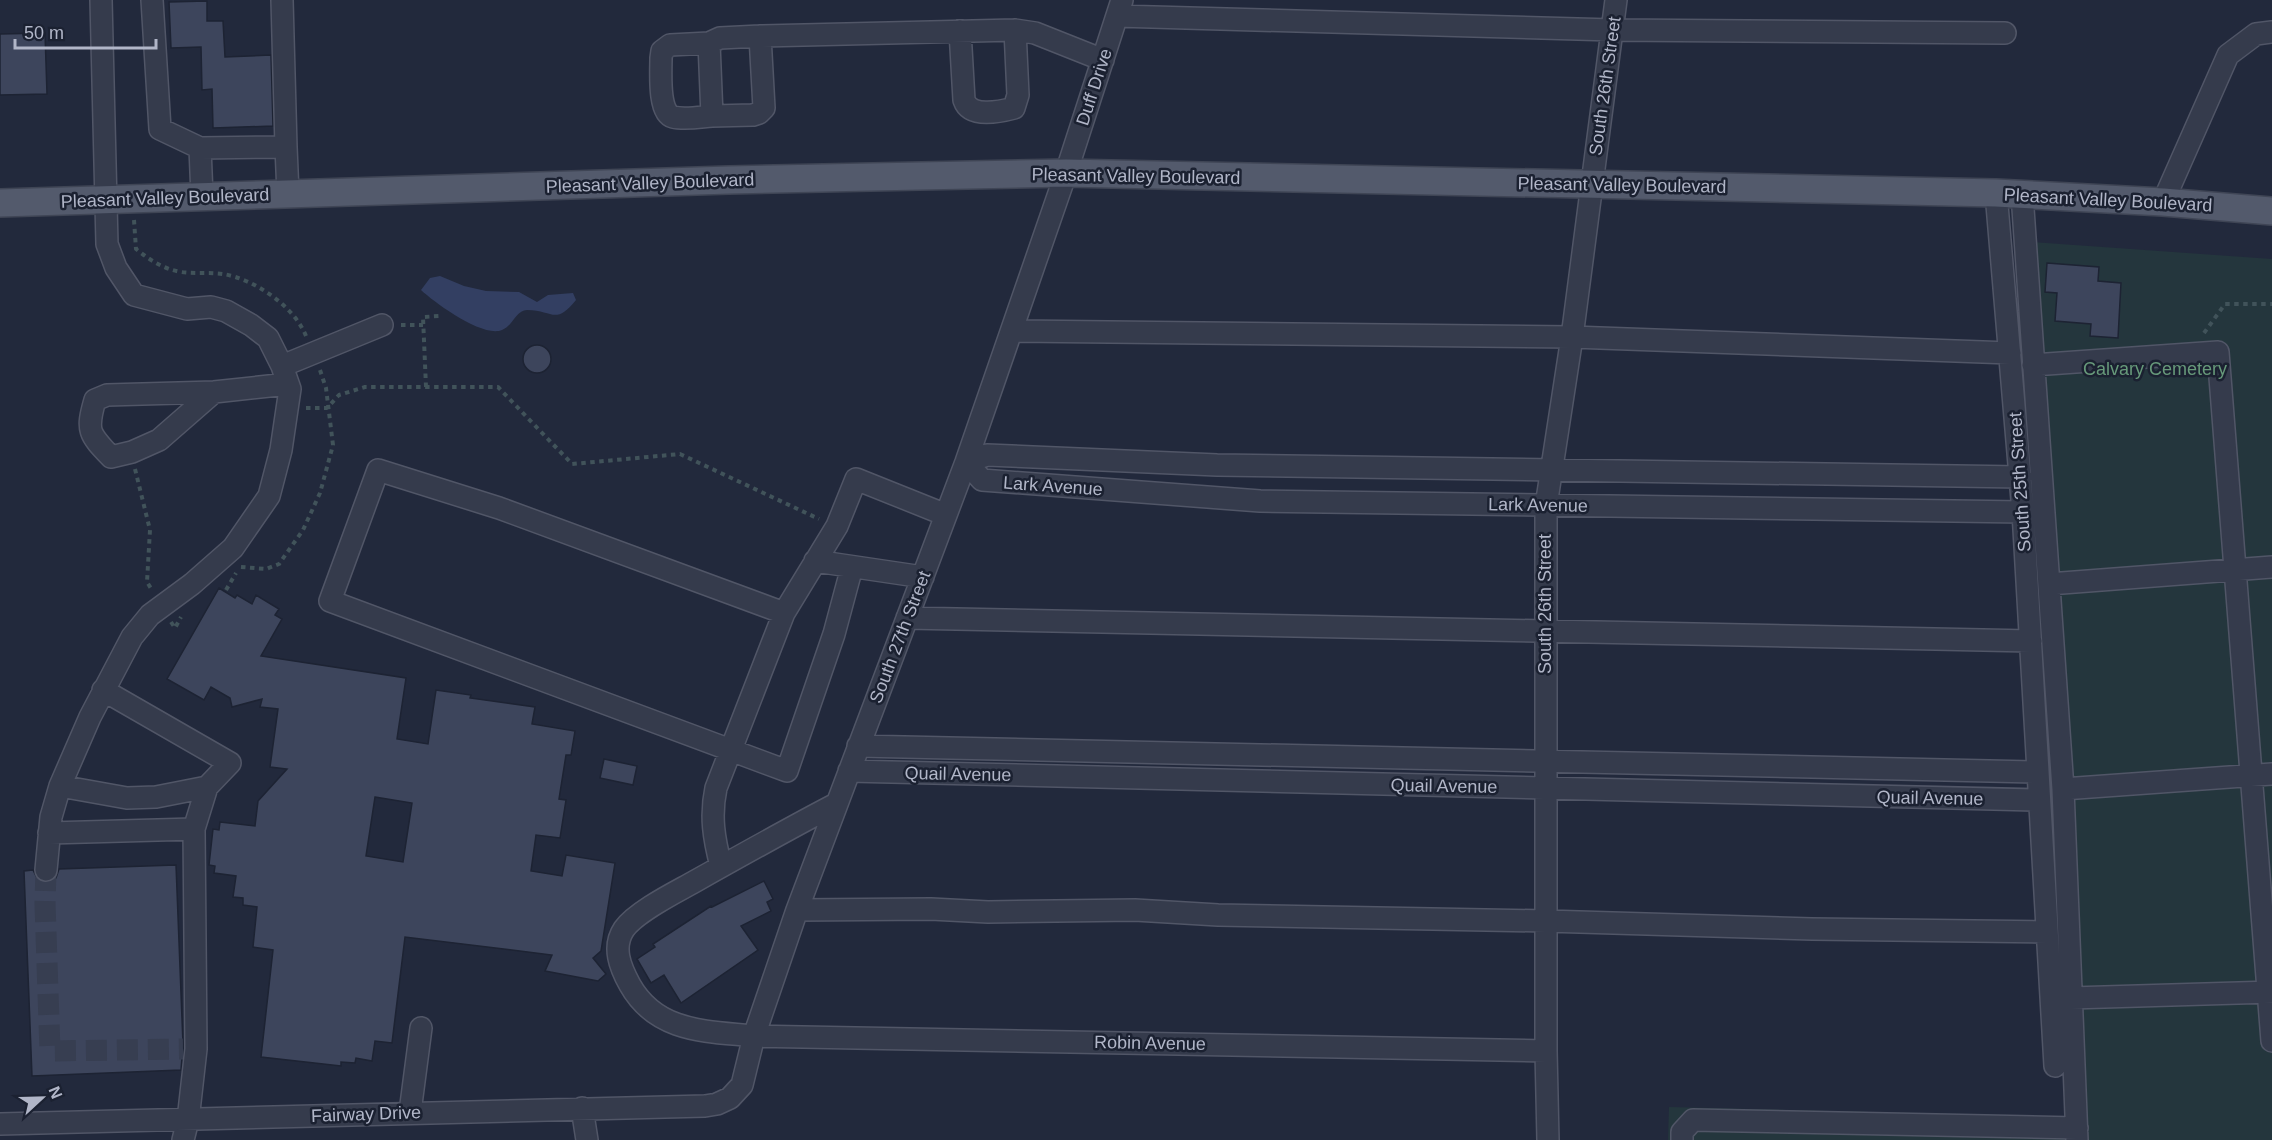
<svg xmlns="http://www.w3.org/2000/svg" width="2272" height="1140" font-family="Helvetica,sans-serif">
<rect width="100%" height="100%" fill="#22293c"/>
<path fill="#24363d" d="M2031,242L2272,259V1140H1668L1669,1107L2084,1117Z"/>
<path fill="#333f62" d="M440,276L464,286L486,291L519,292L537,302L548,295L573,293L576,300C555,326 553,310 527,310C516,310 513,326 502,330C483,338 435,303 421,290L430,278Z"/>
<path fill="#3d455c" stroke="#1d2333" stroke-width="1.5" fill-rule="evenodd" d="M207,1V21H223L225,57L271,55L273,126L213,128L212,89L202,90L201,47L171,48L169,2Z
M45,33L47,94L0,95V34Z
M2047,263L2099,267L2098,281L2121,283L2118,338L2090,336L2091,324L2055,321L2057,293L2045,292Z
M523 359a14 14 0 1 1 28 0a14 14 0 1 1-28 0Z
M219,588L235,598L237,595L252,604L256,595L279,609L275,615L282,619L261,656L406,678L397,739L428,744L436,690L471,695L470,698L535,707L532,724L575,731L571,755H566L559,799L566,800L560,838L536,835L531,871L562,876L566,855L615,863L601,951L593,958L606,974L598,981L545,971L552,955L405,937L392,1043L375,1041L372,1061L356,1058L355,1063L341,1062V1066L261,1057L273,950L253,947L257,907L243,905V898L233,897L236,876L214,873L215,866L209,865L213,829L219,830L220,822L255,826L258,801L287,769L270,767L278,709L260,707L262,699L232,707L230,698L211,687L204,700L167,679ZM375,797L412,803L403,862L366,856Z
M604,759L637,766L633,785L600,778Z
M176,865L183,1044L181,1070L32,1076L24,871L33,870L38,880L45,883L56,878L59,869Z
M764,881L773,899L767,902L771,911L741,926L758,950L681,1003L664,975L651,983L637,959L655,947L653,944L711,906L712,907Z"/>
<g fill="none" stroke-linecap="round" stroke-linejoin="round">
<path stroke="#373e51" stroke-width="21" stroke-dasharray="21 10" stroke-linecap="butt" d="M46,870L45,904L50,1051L183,1049"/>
<defs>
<path id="minor" d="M152,0L160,129L200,148L286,147L282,0
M1117,16L1613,30L2005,33
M960,31L964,100C970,118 999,112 1014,108L1018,95L1015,30
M760,36L764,108L759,113L753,115L712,116L709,43L720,38L760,36L1015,30L1035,33L1103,60
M709,43L670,45L662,51L661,58C661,72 658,113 673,117C685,120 700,117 712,116
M286,147L288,194
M200,148L202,196
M1996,193L2023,512L2055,1066
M2022,194L2063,789L2272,774
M2163,202L2228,55L2256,34L2272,32
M1012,331L1572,337L2010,353
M2033,365L2218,352L2272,1041
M282,366L382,325
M214,392L159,440L132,452L111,457C89,434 86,431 95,400L107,395L214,392L288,384
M2021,477L1217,465L987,455L966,462L982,480L1260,501L2023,512
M815,561L923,577
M2049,584L2272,567
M784,613L499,508L378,470L330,601L787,771L834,634L852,567
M907,618L2031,641
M858,746L2037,772
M849,771L2039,800
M60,786L127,798L156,797L207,787L230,763L103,690
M2063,789L2077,1140
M836,804C788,829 740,856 692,883C674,893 636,912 624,929C612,947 620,967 630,985C657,1033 707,1031 754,1036L1546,1051
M49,833L194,829L207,787
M721,866C714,839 710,816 716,788L784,613L837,526L856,479L946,515
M46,870L51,817L60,786L90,717L132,637L150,615L192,584L233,548L269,496L281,450L290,389L282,366L268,338L251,325L226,311L211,307L187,309L134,295L116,268L107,244L101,0
M797,910L931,909L988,912L1135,910L1218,915L1546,921L1812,929L2047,932
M2071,998L2272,992
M582,1108L587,1140
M410,1112L421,1028
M0,1124L705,1106L717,1104L730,1098L742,1085L754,1036L797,910L966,462L1066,173L1122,0
M183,1140L188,1120L196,1049L194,829
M1548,1140L1546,1051V506L1572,337L1616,0
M1682,1140V1132L1693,1120L2077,1128"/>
<path id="major" d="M0,203L729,180L1066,173L1996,193L2163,202L2272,211"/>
</defs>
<use href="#minor" stroke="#515667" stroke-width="24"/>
<use href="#major" stroke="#3f4555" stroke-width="30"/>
<path stroke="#41535a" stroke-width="4" stroke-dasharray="4.5 4.5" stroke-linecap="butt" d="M134,220L136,249C150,260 163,269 181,272C195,274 209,272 223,274C254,279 294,306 306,336
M401,325H423
M2204,333L2225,304H2272
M426,387L423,317L440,316
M306,408H327L339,395L365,387H498L572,464L680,454L819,519
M135,469L150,530L147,582L152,590
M241,567L266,569L279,564L303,530L320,493L333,445L326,388L320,370
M226,590L236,573
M171,622L175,628L181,617"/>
<use href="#minor" stroke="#353b4c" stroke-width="21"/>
<use href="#major" stroke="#535a6c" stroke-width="27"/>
</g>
<g text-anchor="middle" stroke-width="5" stroke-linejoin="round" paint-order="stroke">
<g font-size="18" fill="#b1b6c8" stroke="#1b2131">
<text transform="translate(1605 86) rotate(-82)" y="6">South 26th Street</text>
<text transform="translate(1094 87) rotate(-72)" y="6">Duff Drive</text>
<text transform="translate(1136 176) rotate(1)" y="6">Pleasant Valley Boulevard</text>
<text transform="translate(650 183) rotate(-2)" y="6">Pleasant Valley Boulevard</text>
<text transform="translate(1622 185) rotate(1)" y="6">Pleasant Valley Boulevard</text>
<text transform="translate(165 198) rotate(-2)" y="6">Pleasant Valley Boulevard</text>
<text transform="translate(2108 200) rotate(3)" y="6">Pleasant Valley Boulevard</text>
<text transform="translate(2020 482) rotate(-94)" y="6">South 25th Street</text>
<text transform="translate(1053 486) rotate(4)" y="6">Lark Avenue</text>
<text transform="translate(1538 505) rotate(1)" y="6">Lark Avenue</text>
<text transform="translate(1545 604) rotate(-90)" y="6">South 26th Street</text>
<text transform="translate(900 637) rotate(-69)" y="6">South 27th Street</text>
<text transform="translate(958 774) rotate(1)" y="6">Quail Avenue</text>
<text transform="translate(1444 786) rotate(1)" y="6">Quail Avenue</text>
<text transform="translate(1930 798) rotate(1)" y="6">Quail Avenue</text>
<text transform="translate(1150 1043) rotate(1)" y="6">Robin Avenue</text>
<text transform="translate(366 1114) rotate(-2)" y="6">Fairway Drive</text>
</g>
<g font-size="18" fill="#67997a" stroke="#1b2131">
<text x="2155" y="375">Calvary Cemetery</text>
</g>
</g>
<g transform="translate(42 1098) rotate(68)" stroke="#1b2131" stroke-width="4.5" paint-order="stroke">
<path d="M0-4.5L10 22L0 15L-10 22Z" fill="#b1b6c8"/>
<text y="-9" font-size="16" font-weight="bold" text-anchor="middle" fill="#b1b6c8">N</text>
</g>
<path d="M15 39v9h141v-9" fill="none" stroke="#b1b6c8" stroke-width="3"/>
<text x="24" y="39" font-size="18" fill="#b1b6c8" stroke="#1b2131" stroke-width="4.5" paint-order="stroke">50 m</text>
</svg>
